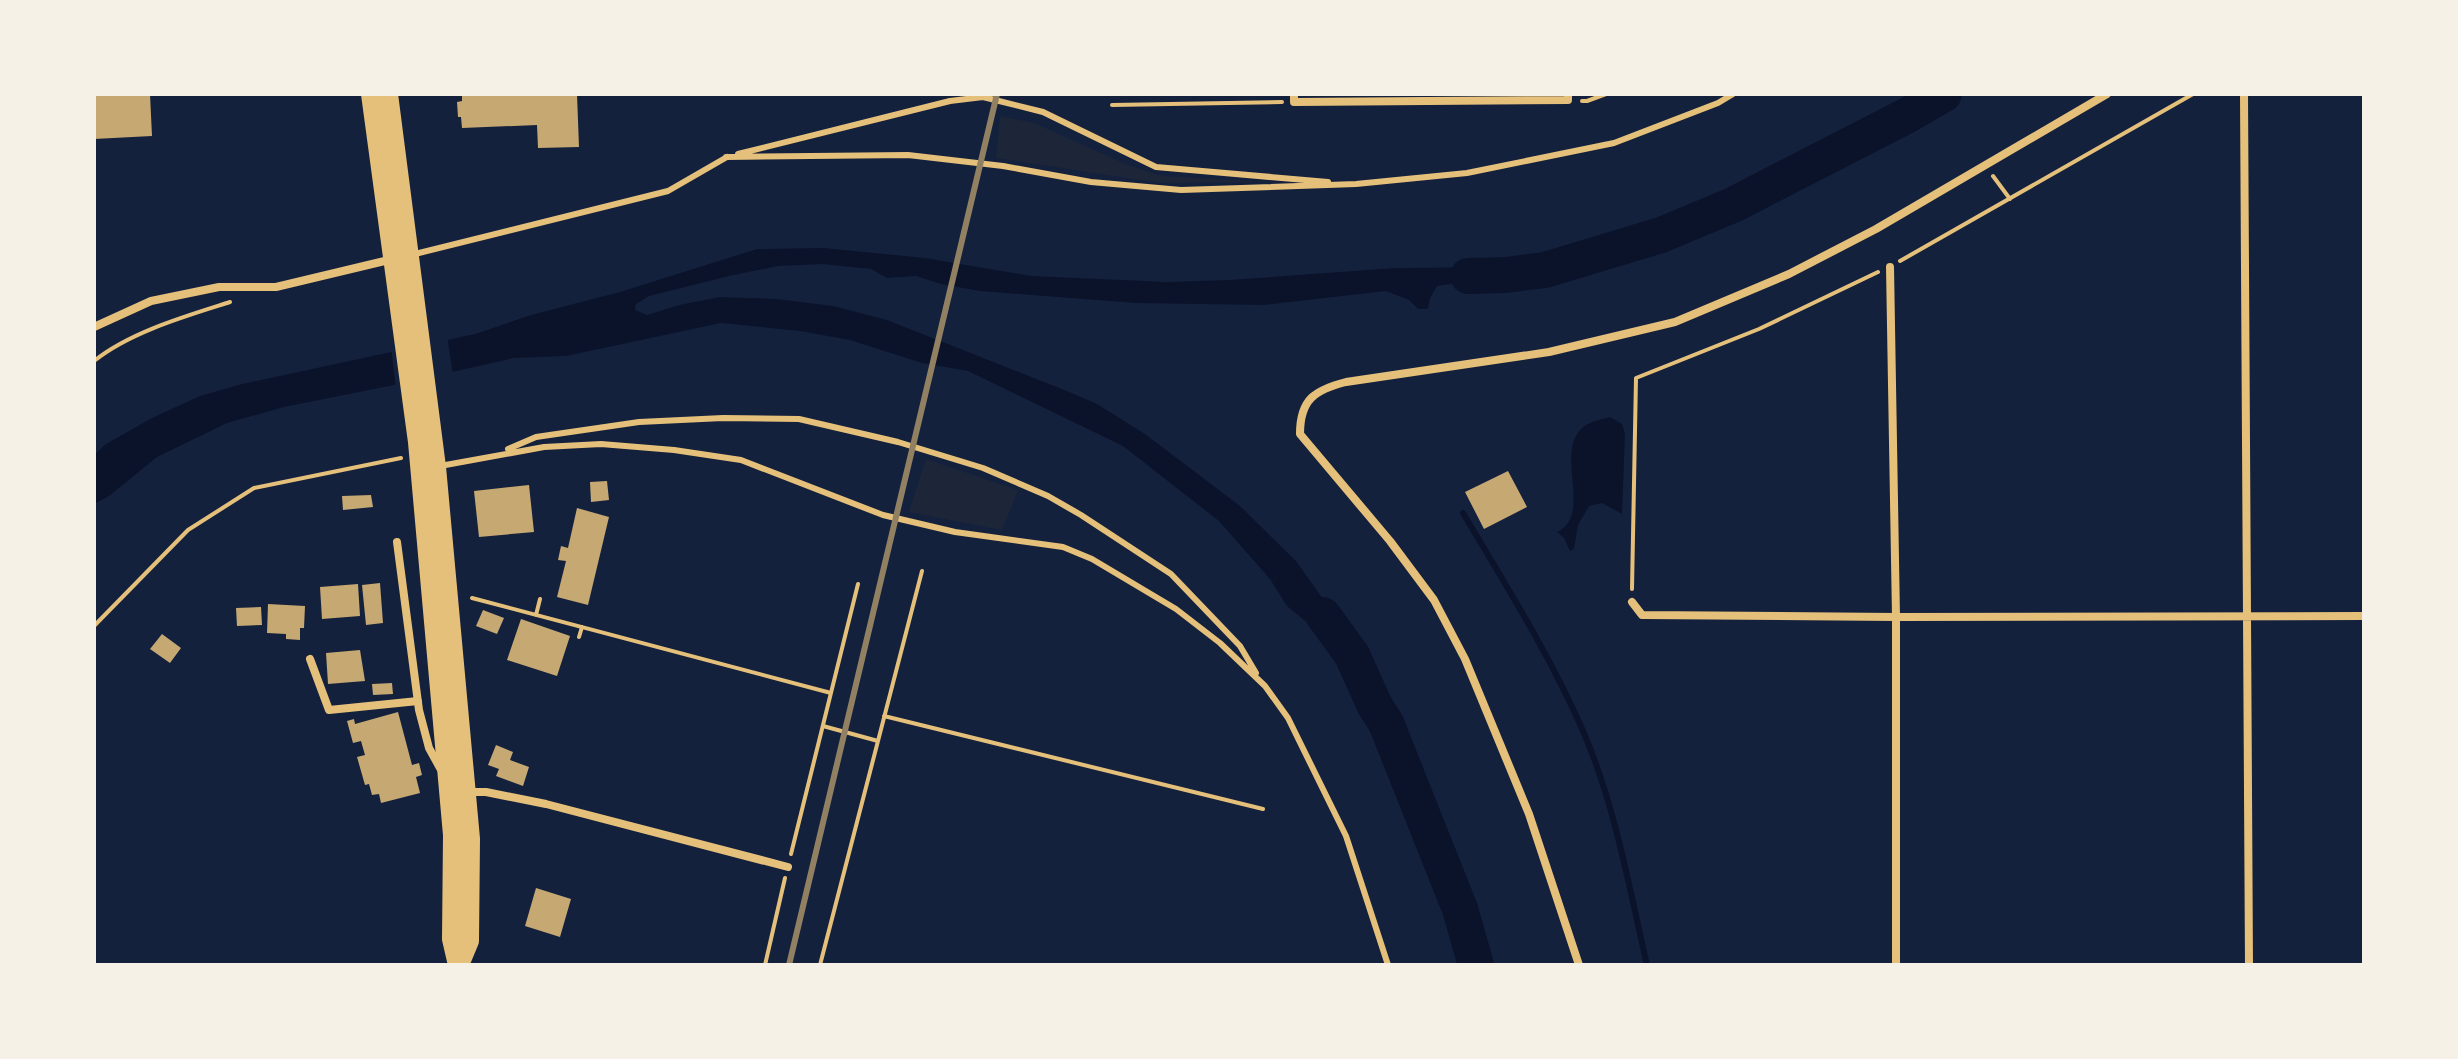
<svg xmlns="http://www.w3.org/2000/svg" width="2458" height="1059" font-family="Mulish,sans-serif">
<rect width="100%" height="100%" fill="#14213d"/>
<path fill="#1d2539" d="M1000,116L1034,123L1130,166L1163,176L1266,182L1160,183L996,158Z
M926,459L1018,490L1002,530L909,512Z"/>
<path fill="#0b132b" d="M823,248L925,258L1032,276L1167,282L1229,280L1395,268L1515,267L1518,281C1491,284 1464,281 1437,286L1430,298L1428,309H1418L1409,300L1386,291L1264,305L1135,303L980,291L941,284L916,276L887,278L871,269L823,264L778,266L729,276L649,296L636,304L635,310L647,315L679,305L720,297L776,299L833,306L887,320L1067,391L1097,404L1145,434L1240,506L1296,561L1360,651L1343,661L1315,629L1287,606L1270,579L1219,521L1123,446L968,371L922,363L850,340L800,331L721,323L566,356L514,358L394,385L284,407L227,423L157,457L109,496L94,504V455L106,444L152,418L200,396L242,384L475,334L531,315L620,292L757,249Z
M1610,417L1622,424L1625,434L1622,514L1602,503L1589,506L1578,525L1574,549L1570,551L1564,538L1557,532C1593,515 1555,455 1581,429C1589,421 1600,420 1610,417Z"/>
<path fill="#14213d" d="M447,335L453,376L396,389L391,347Z"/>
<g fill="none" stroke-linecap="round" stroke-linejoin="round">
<path stroke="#0b132b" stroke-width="6" d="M1463,513C1505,584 1550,655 1583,731C1615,805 1629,887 1647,965"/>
<path stroke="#0b132b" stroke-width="36" d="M1468,276L1506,275L1545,270L1661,235L1733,205L1908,115L1944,94
M1323,615L1352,655L1375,706L1386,723L1460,909L1476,965"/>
</g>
<path fill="#c6a872" d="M94,94H150L152,136L94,139Z
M462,94H577L579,147L538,148L537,125L462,128L461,117H458L457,102L462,101Z
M1508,471L1527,507L1484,529L1465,492Z
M607,481L609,500L591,502L590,482Z
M529,485L534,532L479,537L474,491Z
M371,495L373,507L343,510L342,496Z
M577,508L609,517L588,605L557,597L566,561L558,560L561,546L568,548Z
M380,583L383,623L366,625L362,585Z
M358,584L360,616L322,619L320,587Z
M268,604L305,606L304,628H300V640L286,639V634L267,633Z
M261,607L262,625L237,626L236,608Z
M483,610L504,618L497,634L476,626Z
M521,619L570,636L557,676L507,660Z
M162,634L181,648L170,663L150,649Z
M360,650L365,681L328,684L326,653Z
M392,683L393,694L373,695L372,684Z
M398,712L412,765L419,763L422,775L416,777L420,793L381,803L379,794L372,795L369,784L365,785L357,757L365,755L361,741L353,743L347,721L354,719L355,724Z
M496,745L513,752L510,760L529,767L523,786L496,776L499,769L488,765Z
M536,888L571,899L560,937L525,926Z"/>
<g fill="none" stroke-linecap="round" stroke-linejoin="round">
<path stroke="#e5c07b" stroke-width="4" d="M1582,101H1587L1606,94
M1112,105L1282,102
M1993,176L2010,199
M1900,261L2193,94
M94,361C130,332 186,316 230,302
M1632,589L1636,378L1759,329L1878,272
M472,598L831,693
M536,615L540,599
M94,626L188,530L254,488L401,458
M579,637L582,627
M884,716L1263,809
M823,726L878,741
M791,854L858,584
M765,965L785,878
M820,965L922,571"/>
<path stroke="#e5c07b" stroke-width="6" d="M738,154L950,101L983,97L1043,112L1156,167L1328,182
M726,157L908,155L1003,166L1091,182L1181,190L1356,184L1467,173L1614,143L1718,103L1733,94
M411,255L668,191L727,157
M508,449L536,437L639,422L723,418L799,419L898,442L983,468L1048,496L1081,515L1171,574L1240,646L1256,673
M440,466L544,447L601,444L674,450L741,460L883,515L955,532L1063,547L1092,559L1176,609L1220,643L1265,686L1288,718L1346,836L1388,965"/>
<path stroke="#e5c07b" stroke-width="8" d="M1294,94V102L1568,100V94
M2244,94L2249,965
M1890,267L1896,617V965
M94,327L151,301L219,287H276L393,259
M397,542L419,710L429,748L440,768
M1632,602L1642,615L1896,617L2364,616
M310,659L329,710L418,701
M467,792H486L546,804L788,867
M1579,965L1529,814L1465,659L1434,600L1390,541L1300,434C1300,399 1315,390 1346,382L1549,352L1675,322L1789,274L1876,229L2107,94"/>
<path stroke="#e5c07b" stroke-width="20" d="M371,94L418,442L453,835L452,939L458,965
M388,94L436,467L470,839L469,941L459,965"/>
<path stroke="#918062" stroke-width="6" d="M789,965L997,94"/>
</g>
<rect width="2458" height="1059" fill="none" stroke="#f6f1e7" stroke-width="192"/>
</svg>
